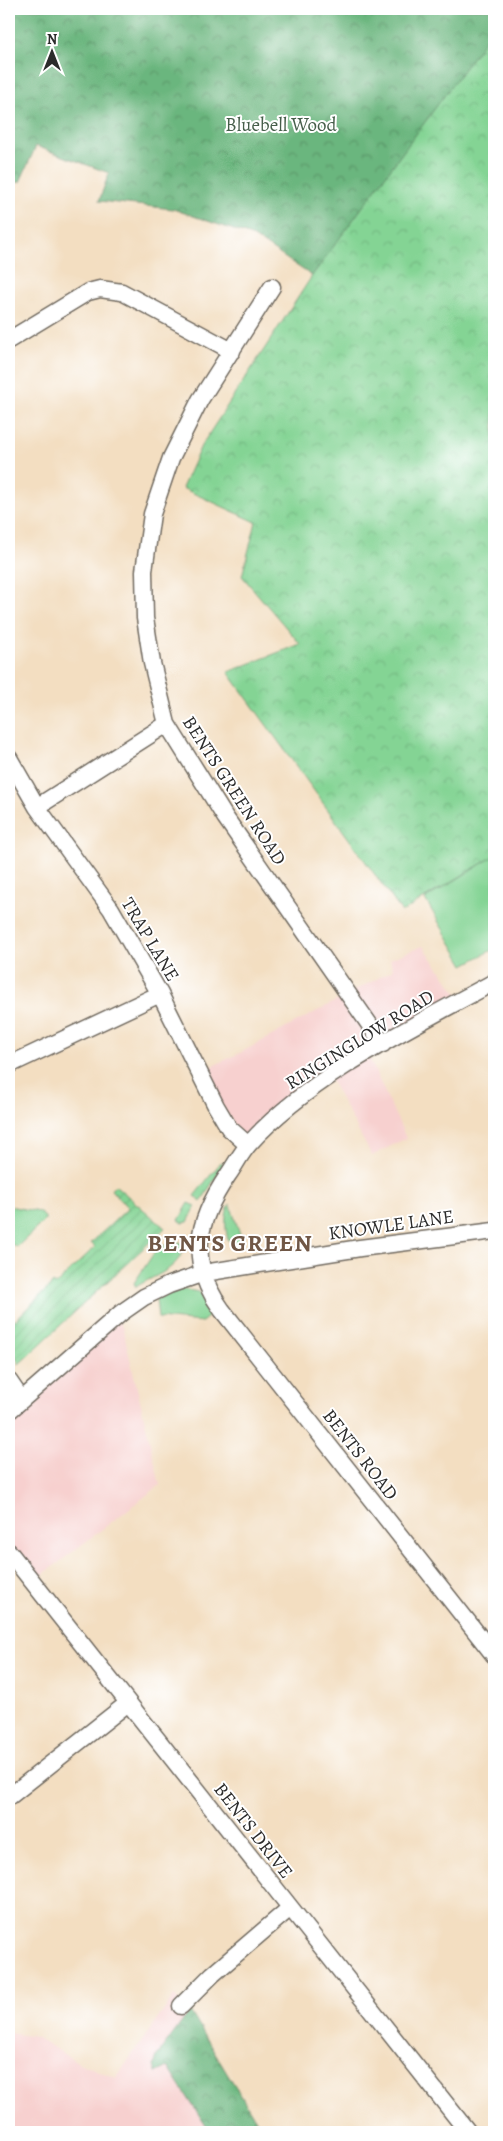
<svg xmlns="http://www.w3.org/2000/svg" width="503" height="2141" font-family="Alegreya,serif">
<defs>
<pattern id="forest-crowns" width="20" height="18" patternUnits="userSpaceOnUse" patternTransform="scale(1.25)"><rect width="20" height="18" fill="#6bb67e"/><path d="M2 6a3 3 0 1 1 6 0M12 15a3 3 0 1 1 6 0" fill="none" stroke="#589467"/></pattern>
<pattern id="park-crowns" width="20" height="18" patternUnits="userSpaceOnUse" patternTransform="scale(1.25)"><rect width="20" height="18" fill="#84d494"/><path d="M2 6a3 3 0 1 1 6 0M12 15a3 3 0 1 1 6 0" fill="none" stroke="#72b680"/></pattern>
<pattern id="garden-furrows" width="10" height="10" patternUnits="userSpaceOnUse" patternTransform="scale(1.25)"><rect width="10" height="10" fill="#84d494"/><path d="M-1 1l2-2M0 10L10 0M9 11l2-2" fill="none" stroke="#72b680"/></pattern>
</defs>
<rect width="100%" height="100%" fill="#fff"/>
<filter id="ink" filterUnits="userSpaceOnUse"><feTurbulence type="fractalNoise" baseFrequency=".02" numOctaves="2"/><feDisplacementMap in="SourceGraphic" scale="10" xChannelSelector="R" yChannelSelector="G"/><feConvolveMatrix kernelMatrix="1 2 1 2 8 2 1 2 1" color-interpolation-filters="sRGB"/></filter>
<filter id="wash" filterUnits="userSpaceOnUse"><feTurbulence type="fractalNoise" baseFrequency=".0096" numOctaves="4" result="noise"/><feDisplacementMap in="SourceGraphic" scale="20" xChannelSelector="R" yChannelSelector="G"/><feGaussianBlur stdDeviation="1.12" result="paint"/><feColorMatrix in="noise" values="0 0 0 0 0 0 0 0 0 0 0 0 0 0 0 0 0 1.4 0 .05"/><feComposite in="paint" operator="in"/></filter>
<g filter="url(#wash)">
<rect width="100%" height="100%" fill="#f3dec1"/>
<path fill="#f7d0cf" d="M423,946L462,1000L367,1054L406,1138L372,1156L329,1077L248,1145L200,1072L242,1052L393,970L390,959Z
M116,1317L123,1329L160,1485L33,1582L9,1552V1411Z
M174,1996L190,2011L263,2132H9V2033L36,2037L79,2063L116,2078Z"/>
<path fill="#84d494" stroke="#588060" d="M494,856V949L464,965L425,899Z
M221,1162L224,1163L201,1202L194,1196Z
M189,1203L196,1206L188,1222L183,1223L179,1220Z
M230,1204L242,1240L236,1243L228,1240C225,1228 224,1214 230,1204Z
M9,1206L39,1212L45,1217V1220L17,1247L9,1243Z
M180,1242L184,1248C177,1271 154,1275 136,1287L134,1283L158,1247Z
M182,1289L199,1292L216,1310L202,1322L158,1318L156,1299Z"/>
<path fill="url(#forest-crowns)" stroke="#4b7054" d="M9,9H494V28L312,276L254,237L173,209L99,201L109,173L36,146L20,182L9,184Z
M190,2011L263,2132H210L168,2067L156,2073L154,2066L157,2056Z"/>
<path fill="url(#park-crowns)" stroke="#588060" d="M494,28V856L402,912L228,672L300,644L242,576L256,522L182,488L201,446L312,276Z"/>
<path fill="url(#garden-furrows)" stroke="#588060" d="M115,1185L165,1228L19,1364L9,1344V1314L15,1320L53,1283L55,1285L95,1247L91,1243L128,1208L111,1190Z"/>
</g>
<g filter="url(#ink)">
<g fill="none" stroke-linecap="round" stroke-linejoin="round">
<defs>
<path id="minor" d="M272,287L200,400L171,458L152,514L144,571L145,618L152,663L167,724L225,817L383,1044
M9,340L88,292L100,289L122,292L232,351
M9,758L37,807L111,909L160,994L216,1106L229,1128L248,1145
M37,807L167,724
M494,982C414,1026 311,1075 249,1144C241,1153 235,1165 228,1175C196,1222 187,1262 222,1310L494,1655
M9,1065L160,994
M9,1381L22,1400
M9,1411L121,1313L144,1297L169,1285L204,1273L360,1248L494,1231
M9,1552L468,2132
M9,1797L128,1703
M181,2006L213,1974L290,1908"/>
</defs>
<use href="#minor" stroke="#716a60" stroke-width="19"/>
<use href="#minor" stroke="#fff" stroke-width="16"/>
</g>
</g>
<g text-anchor="middle" stroke-width="4" stroke-linejoin="round" paint-order="stroke">
<g font-size="19" fill="#465e4a" stroke="#fff">
<text x="281" y="131">Bluebell Wood</text>
</g>
<g font-size="19" fill="#2b2b2b" stroke="#fff">
<text transform="translate(235 790) rotate(57)" y="7">BENTS GREEN ROAD</text>
<text transform="translate(151 939) rotate(59)" y="7">TRAP LANE</text>
<text transform="translate(359 1039) rotate(-32)" y="7">RINGINGLOW ROAD</text>
<text transform="translate(391 1224) rotate(-8)" y="7">KNOWLE LANE</text>
<text transform="translate(361 1454) rotate(52)" y="7">BENTS ROAD</text>
<text transform="translate(254 1830) rotate(52)" y="7">BENTS DRIVE</text>
</g>
<g font-size="24" font-weight="bold" letter-spacing="1" fill="#705746" stroke="#fff">
<text x="230" y="1251">BENTS GREEN</text>
</g>
</g>
<rect width="503" height="2141" fill="none" stroke="#fff" stroke-width="30"/>
<g transform="translate(52 52)" stroke="#ffffff" stroke-width="4" paint-order="stroke">
<path d="M0-4L9 19L0 12L-9 19Z" fill="#2b2b2b"/>
<text y="-8" font-size="14" font-weight="bold" text-anchor="middle" fill="#2b2b2b">N</text>
</g>
</svg>
